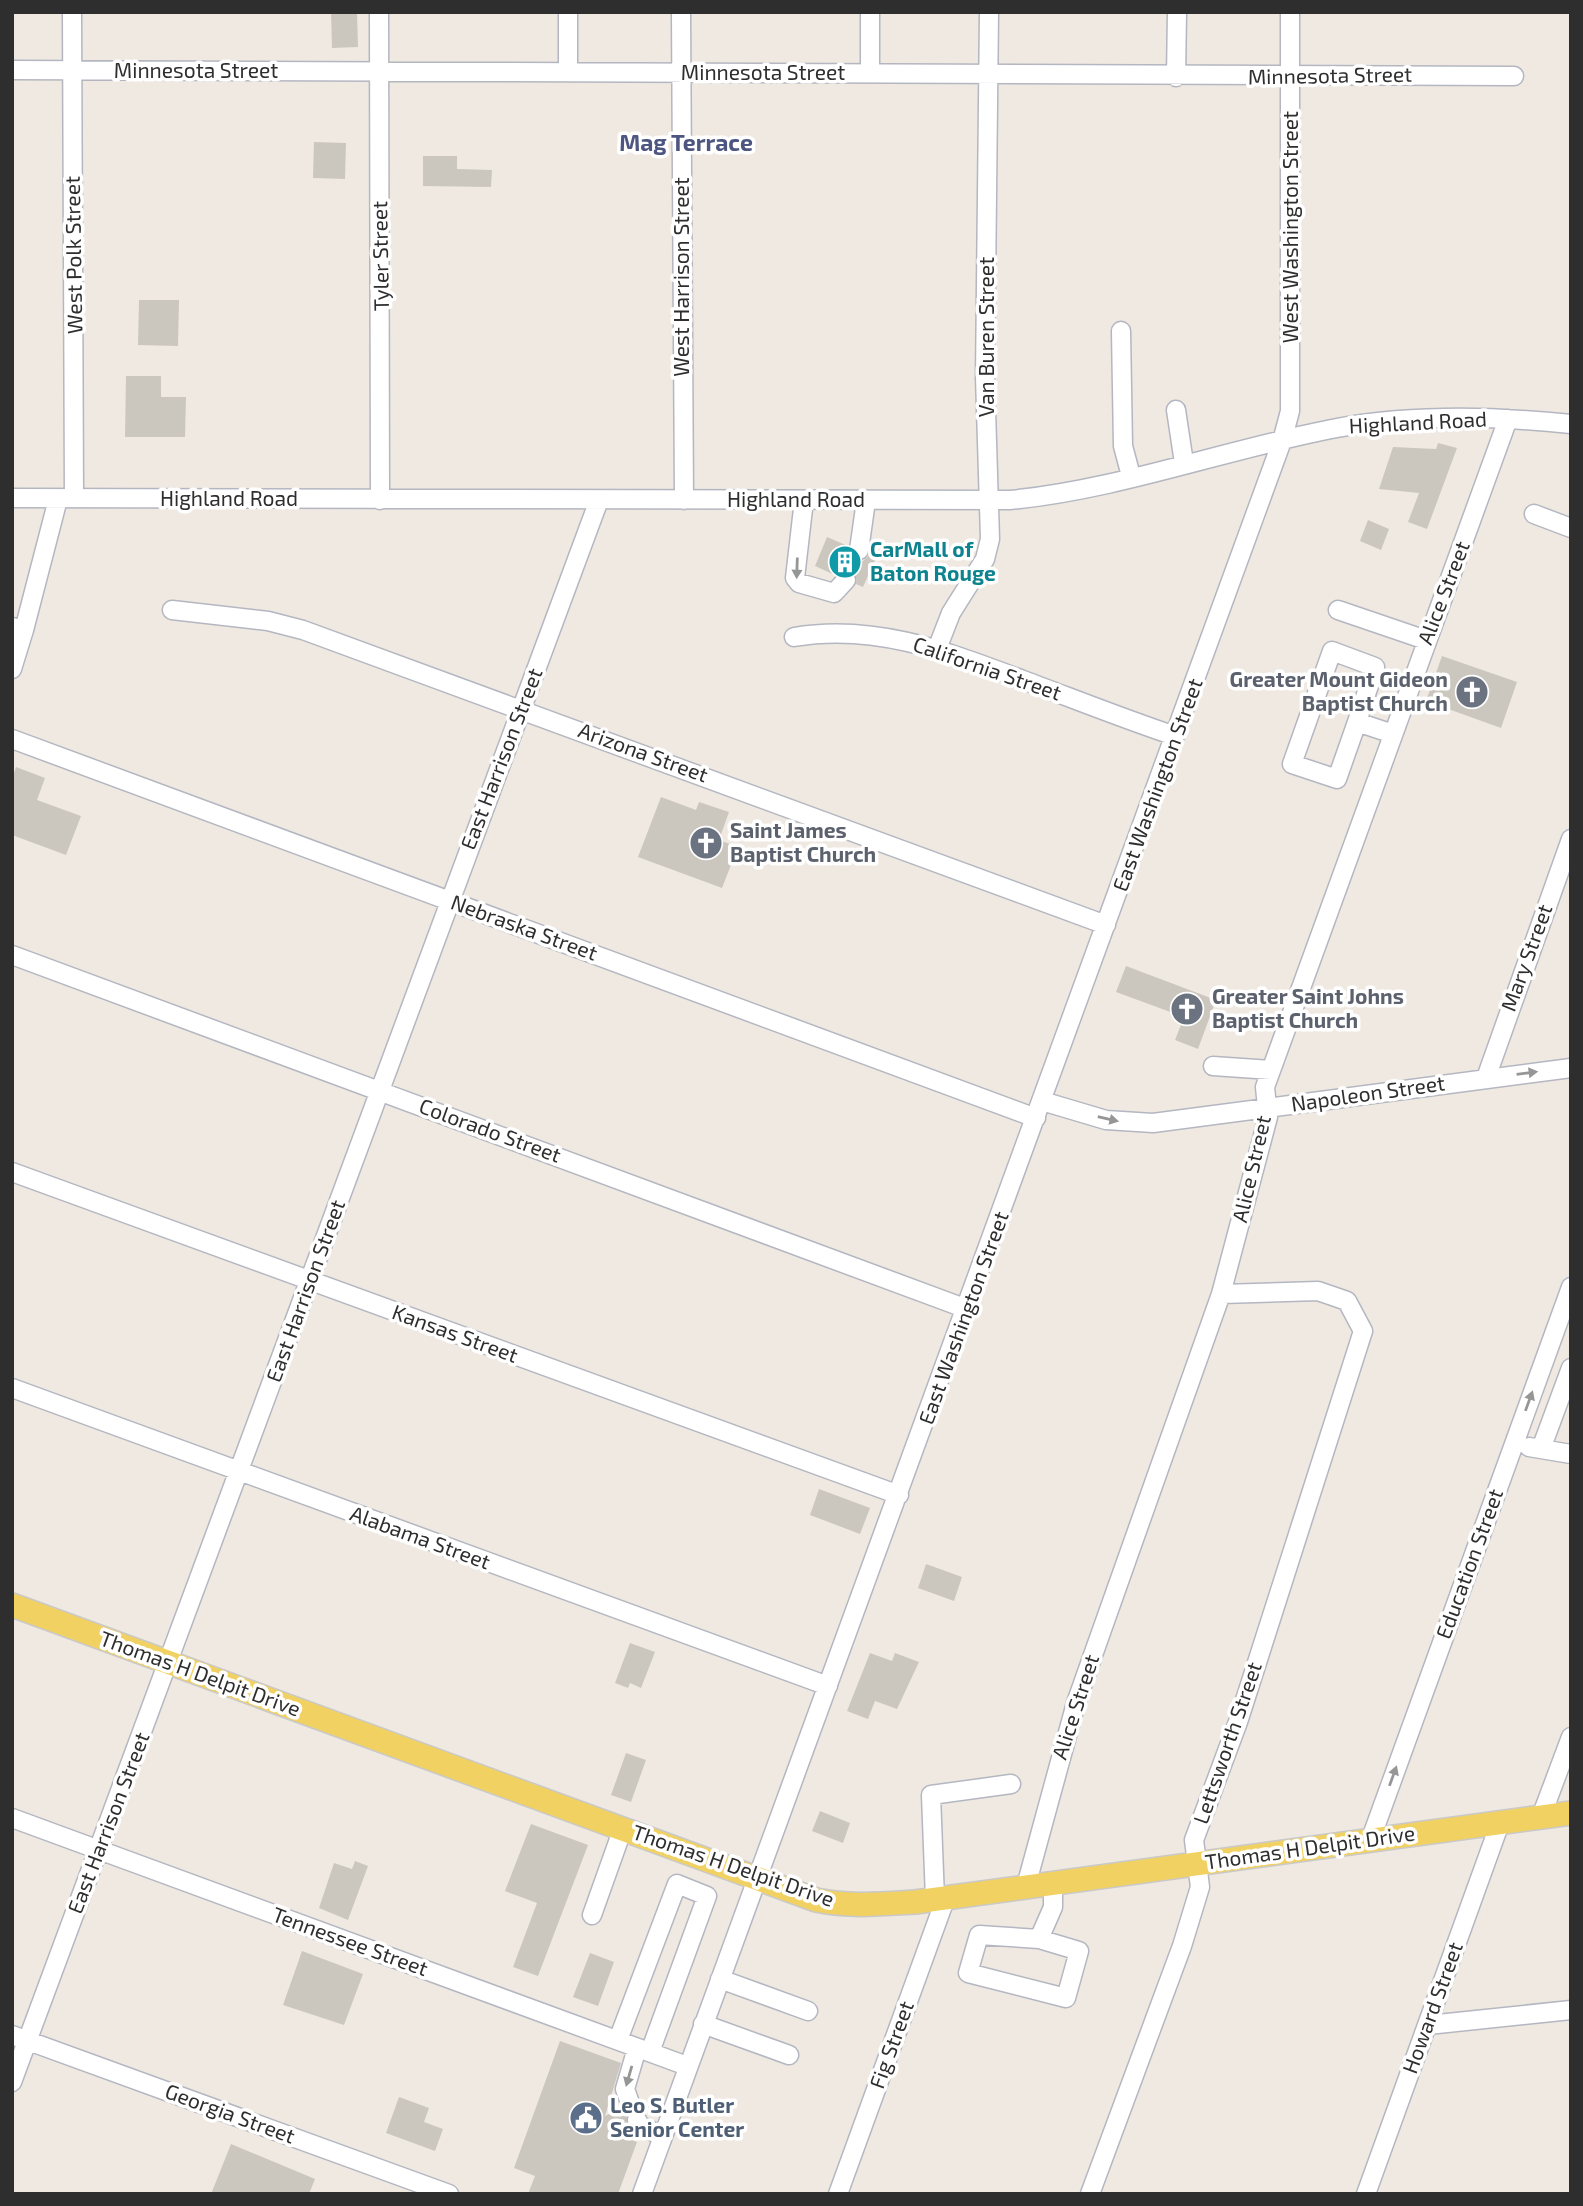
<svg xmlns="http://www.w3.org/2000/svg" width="1583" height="2206" font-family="'Exo 2',sans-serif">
<rect width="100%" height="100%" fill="#efe9e1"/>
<path fill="#cbc7bf" d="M331,12H357L358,47L332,48Z
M314,142L346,143L345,179L313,178Z
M423,156H457V169L492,170L491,187L423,186Z
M139,300H179L178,346L138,345Z
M126,376H161V397H186L185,437H125Z
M1438,443L1457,448L1427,529L1408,522L1419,493L1379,489L1393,447L1436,449Z
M1368,520L1389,529L1381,550L1360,541Z
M827,537L848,546L853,559L863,561L869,555L876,558L863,587L856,584L857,576L849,569H842L835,575L815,566Z
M1442,656L1517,682L1501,728L1426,701Z
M16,767L45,778L37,800L81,816L66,855L12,835V779Z
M661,797L696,810L699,802L729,812L719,840L738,847L722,888L638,857Z
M1126,966L1216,1000L1198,1049L1175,1040L1184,1017L1116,992Z
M819,1489L870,1508L860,1534L810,1515Z
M926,1564L962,1577L954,1601L918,1588Z
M630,1643L655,1652L641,1688L630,1683L628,1688L615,1683Z
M870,1653L892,1661L895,1653L919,1662L897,1709L875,1701L868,1719L847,1711Z
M626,1753L646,1760L631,1802L611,1795Z
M820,1811L850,1823L843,1843L812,1831Z
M531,1824L588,1845L538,1976L513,1967L537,1903L505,1891Z
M355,1861L368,1866L348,1920L319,1908L334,1863L352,1869Z
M302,1951L363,1974L344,2025L283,2005Z
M590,1953L614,1962L598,2006L573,1997Z
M560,2041L621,2063L605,2116L620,2108L627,2114V2125L611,2133L637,2142L618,2194H528L535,2176L514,2168Z
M399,2097L429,2108L424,2122L443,2129L435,2151L386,2133Z
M231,2144L315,2179L309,2194H211Z"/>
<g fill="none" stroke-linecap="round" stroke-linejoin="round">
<path stroke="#c8c4bd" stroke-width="18" stroke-dasharray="18 9" stroke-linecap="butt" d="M846,580L859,550"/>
<defs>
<path id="minor" d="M72,12L74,498
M379,12L380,500
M568,12V71
M681,12L684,500
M12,70L1514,76
M870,73V12
M1176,77L1177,12
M1121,331L1123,446L1131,476
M1176,410L1184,463
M12,498L1010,500C1118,490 1230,448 1337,428C1414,414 1494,416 1571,424
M804,500L795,578L799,583L834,593L846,580
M1534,514L1571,528
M859,550L866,501
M172,610L268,621L303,630L1106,925
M1338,610L1426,640
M12,627L24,630L58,499
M794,637C875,623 948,652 1023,680C1074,699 1124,719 1175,736
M937,649L951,613L985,559L990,539L985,377L989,12
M12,669L24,630
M1357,722L1375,667L1332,651L1292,764L1337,779L1357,722L1393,734
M12,739L1036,1118
M12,955L967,1309
M1213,1066L1271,1070
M1486,1078L1571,839
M1042,1101L1106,1120L1153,1123L1571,1068
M12,1172L899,1495
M12,1388L828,1686
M1529,1447L1571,1454
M1541,1449L1571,1368
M1541,1817L1571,1737
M12,1818L687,2066
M1370,1841L1571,1287
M1026,1886L1076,1703L1221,1294L1268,1117L1265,1087L1508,419
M935,1899L931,1795L1011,1784
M592,1915L623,1828
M1039,1939L1079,1951L1066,1998L968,1973L979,1935L1039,1939L1053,1907V1883
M720,1979L808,2011
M703,2024L789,2055
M1428,2025L1571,2010
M12,2035L449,2194
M618,2040L677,1884L707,1896L650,2052
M12,2082L599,500
M630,2103L625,2089L637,2048
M637,2120L640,2126L663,2136
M642,2194L1282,441L1290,411V12
M838,2194L946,1897
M1090,2194L1182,1946L1200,1887L1194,1840L1238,1722L1363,1331L1347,1301L1318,1291L1221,1294
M1366,2194L1500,1823"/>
<path id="major" d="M12,1605L816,1900C850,1907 881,1904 915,1902L1571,1813"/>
</defs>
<use href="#minor" stroke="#b4b7c1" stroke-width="21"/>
<use href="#major" stroke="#c9c9c9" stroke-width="26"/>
<use href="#minor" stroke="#fff" stroke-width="18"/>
<use href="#major" stroke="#f2d163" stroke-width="23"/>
</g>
<defs><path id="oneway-solid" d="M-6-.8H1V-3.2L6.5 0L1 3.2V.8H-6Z" transform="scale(1.75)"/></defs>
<g fill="#969696">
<use href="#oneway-solid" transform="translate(797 568) rotate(92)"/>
<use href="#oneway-solid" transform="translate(1527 1073) rotate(-7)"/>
<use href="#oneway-solid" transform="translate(1108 1119) rotate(13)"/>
<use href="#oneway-solid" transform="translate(1529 1401) rotate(-70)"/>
<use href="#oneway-solid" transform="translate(1393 1776) rotate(-70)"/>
<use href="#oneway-solid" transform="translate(629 2076) rotate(106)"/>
</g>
<defs>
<symbol id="building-disc" viewBox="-11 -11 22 22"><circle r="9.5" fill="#0f9aa8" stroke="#fff"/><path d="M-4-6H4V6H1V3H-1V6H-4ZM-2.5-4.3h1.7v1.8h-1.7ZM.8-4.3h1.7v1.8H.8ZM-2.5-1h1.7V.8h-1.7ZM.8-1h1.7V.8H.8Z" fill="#fff"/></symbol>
<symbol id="church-disc" viewBox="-11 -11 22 22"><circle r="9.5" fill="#6b7280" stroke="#fff"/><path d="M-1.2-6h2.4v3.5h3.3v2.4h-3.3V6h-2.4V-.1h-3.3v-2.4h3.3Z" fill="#fff"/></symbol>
<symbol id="civic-disc" viewBox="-11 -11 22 22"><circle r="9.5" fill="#5c6f8a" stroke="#fff"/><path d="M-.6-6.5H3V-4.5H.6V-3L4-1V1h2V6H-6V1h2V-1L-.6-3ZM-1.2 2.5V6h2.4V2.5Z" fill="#fff"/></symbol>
</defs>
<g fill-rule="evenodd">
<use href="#building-disc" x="826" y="543" width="38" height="38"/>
<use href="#church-disc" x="1453" y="673" width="38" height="38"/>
<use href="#church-disc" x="687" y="824" width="38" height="38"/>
<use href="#church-disc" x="1168" y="990" width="38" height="38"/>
<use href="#civic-disc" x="567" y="2099" width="38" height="38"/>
</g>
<g text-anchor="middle" stroke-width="7" stroke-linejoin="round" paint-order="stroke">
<g font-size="21" fill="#2e2e2e" stroke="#fff">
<text x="196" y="78">Minnesota Street</text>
<text x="763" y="80">Minnesota Street</text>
<text transform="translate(1330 76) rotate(-1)" y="7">Minnesota Street</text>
<text transform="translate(1291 227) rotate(-90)" y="7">West Washington Street</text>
<text transform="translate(74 255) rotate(-91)" y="7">West Polk Street</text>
<text transform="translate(381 256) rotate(-91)" y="7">Tyler Street</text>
<text transform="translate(682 277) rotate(-90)" y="7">West Harrison Street</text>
<text transform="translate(987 337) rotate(-90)" y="7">Van Buren Street</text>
<text transform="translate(1418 423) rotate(-3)" y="7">Highland Road</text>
<text x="229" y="506">Highland Road</text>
<text x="796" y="507">Highland Road</text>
<text transform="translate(1444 593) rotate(-69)" y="7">Alice Street</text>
<text transform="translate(987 669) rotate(19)" y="7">California Street</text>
<text transform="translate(643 753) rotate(20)" y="7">Arizona Street</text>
<text transform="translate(502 759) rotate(-69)" y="7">East Harrison Street</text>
<text transform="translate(1158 785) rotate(-70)" y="7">East Washington Street</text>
<text transform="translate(524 928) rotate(20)" y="7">Nebraska Street</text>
<text transform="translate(1527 958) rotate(-70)" y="7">Mary Street</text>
<text transform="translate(1368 1094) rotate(-8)" y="7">Napoleon Street</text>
<text transform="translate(490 1131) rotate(20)" y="7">Colorado Street</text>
<text transform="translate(1252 1169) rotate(-77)" y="7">Alice Street</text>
<text transform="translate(306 1291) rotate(-70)" y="7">East Harrison Street</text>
<text transform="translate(964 1318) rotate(-70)" y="7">East Washington Street</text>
<text transform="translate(455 1334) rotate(20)" y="7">Kansas Street</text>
<text transform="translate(420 1538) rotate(20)" y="7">Alabama Street</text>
<text transform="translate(1470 1564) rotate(-70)" y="7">Education Street</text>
<text transform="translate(200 1674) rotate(20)" y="7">Thomas H Delpit Drive</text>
<text transform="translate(1076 1707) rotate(-72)" y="7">Alice Street</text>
<text transform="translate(1228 1743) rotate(-71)" y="7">Lettsworth Street</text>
<text transform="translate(109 1823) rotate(-69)" y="7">East Harrison Street</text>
<text transform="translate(1310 1848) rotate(-8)" y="7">Thomas H Delpit Drive</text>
<text transform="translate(733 1866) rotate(19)" y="7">Thomas H Delpit Drive</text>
<text transform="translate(350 1942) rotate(20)" y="7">Tennessee Street</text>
<text transform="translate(1433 2008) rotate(-70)" y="7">Howard Street</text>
<text transform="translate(892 2045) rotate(-70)" y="7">Fig Street</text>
<text transform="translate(230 2114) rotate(20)" y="7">Georgia Street</text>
</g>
<g font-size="21" font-weight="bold" fill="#0d838f" stroke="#fff" text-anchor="start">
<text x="870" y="557">CarMall of<tspan x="870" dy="24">Baton Rouge</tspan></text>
</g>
<g font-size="21" font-weight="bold" fill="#5b616d" stroke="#fff" text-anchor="start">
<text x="1448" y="687" text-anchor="end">Greater Mount Gideon<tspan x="1448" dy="24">Baptist Church</tspan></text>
<text x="730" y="838">Saint James<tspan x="730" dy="24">Baptist Church</tspan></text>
<text x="1212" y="1004">Greater Saint Johns<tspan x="1212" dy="24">Baptist Church</tspan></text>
</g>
<g font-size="21" font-weight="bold" fill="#4e5e75" stroke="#fff" text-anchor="start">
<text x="610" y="2113">Leo S. Butler<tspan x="610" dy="24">Senior Center</tspan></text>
</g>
<g font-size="23" font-weight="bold" fill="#4d5680" stroke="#fff">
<text x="686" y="151">Mag Terrace</text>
</g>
</g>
<rect width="1583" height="2206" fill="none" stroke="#2e2e2e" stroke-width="28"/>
</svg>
